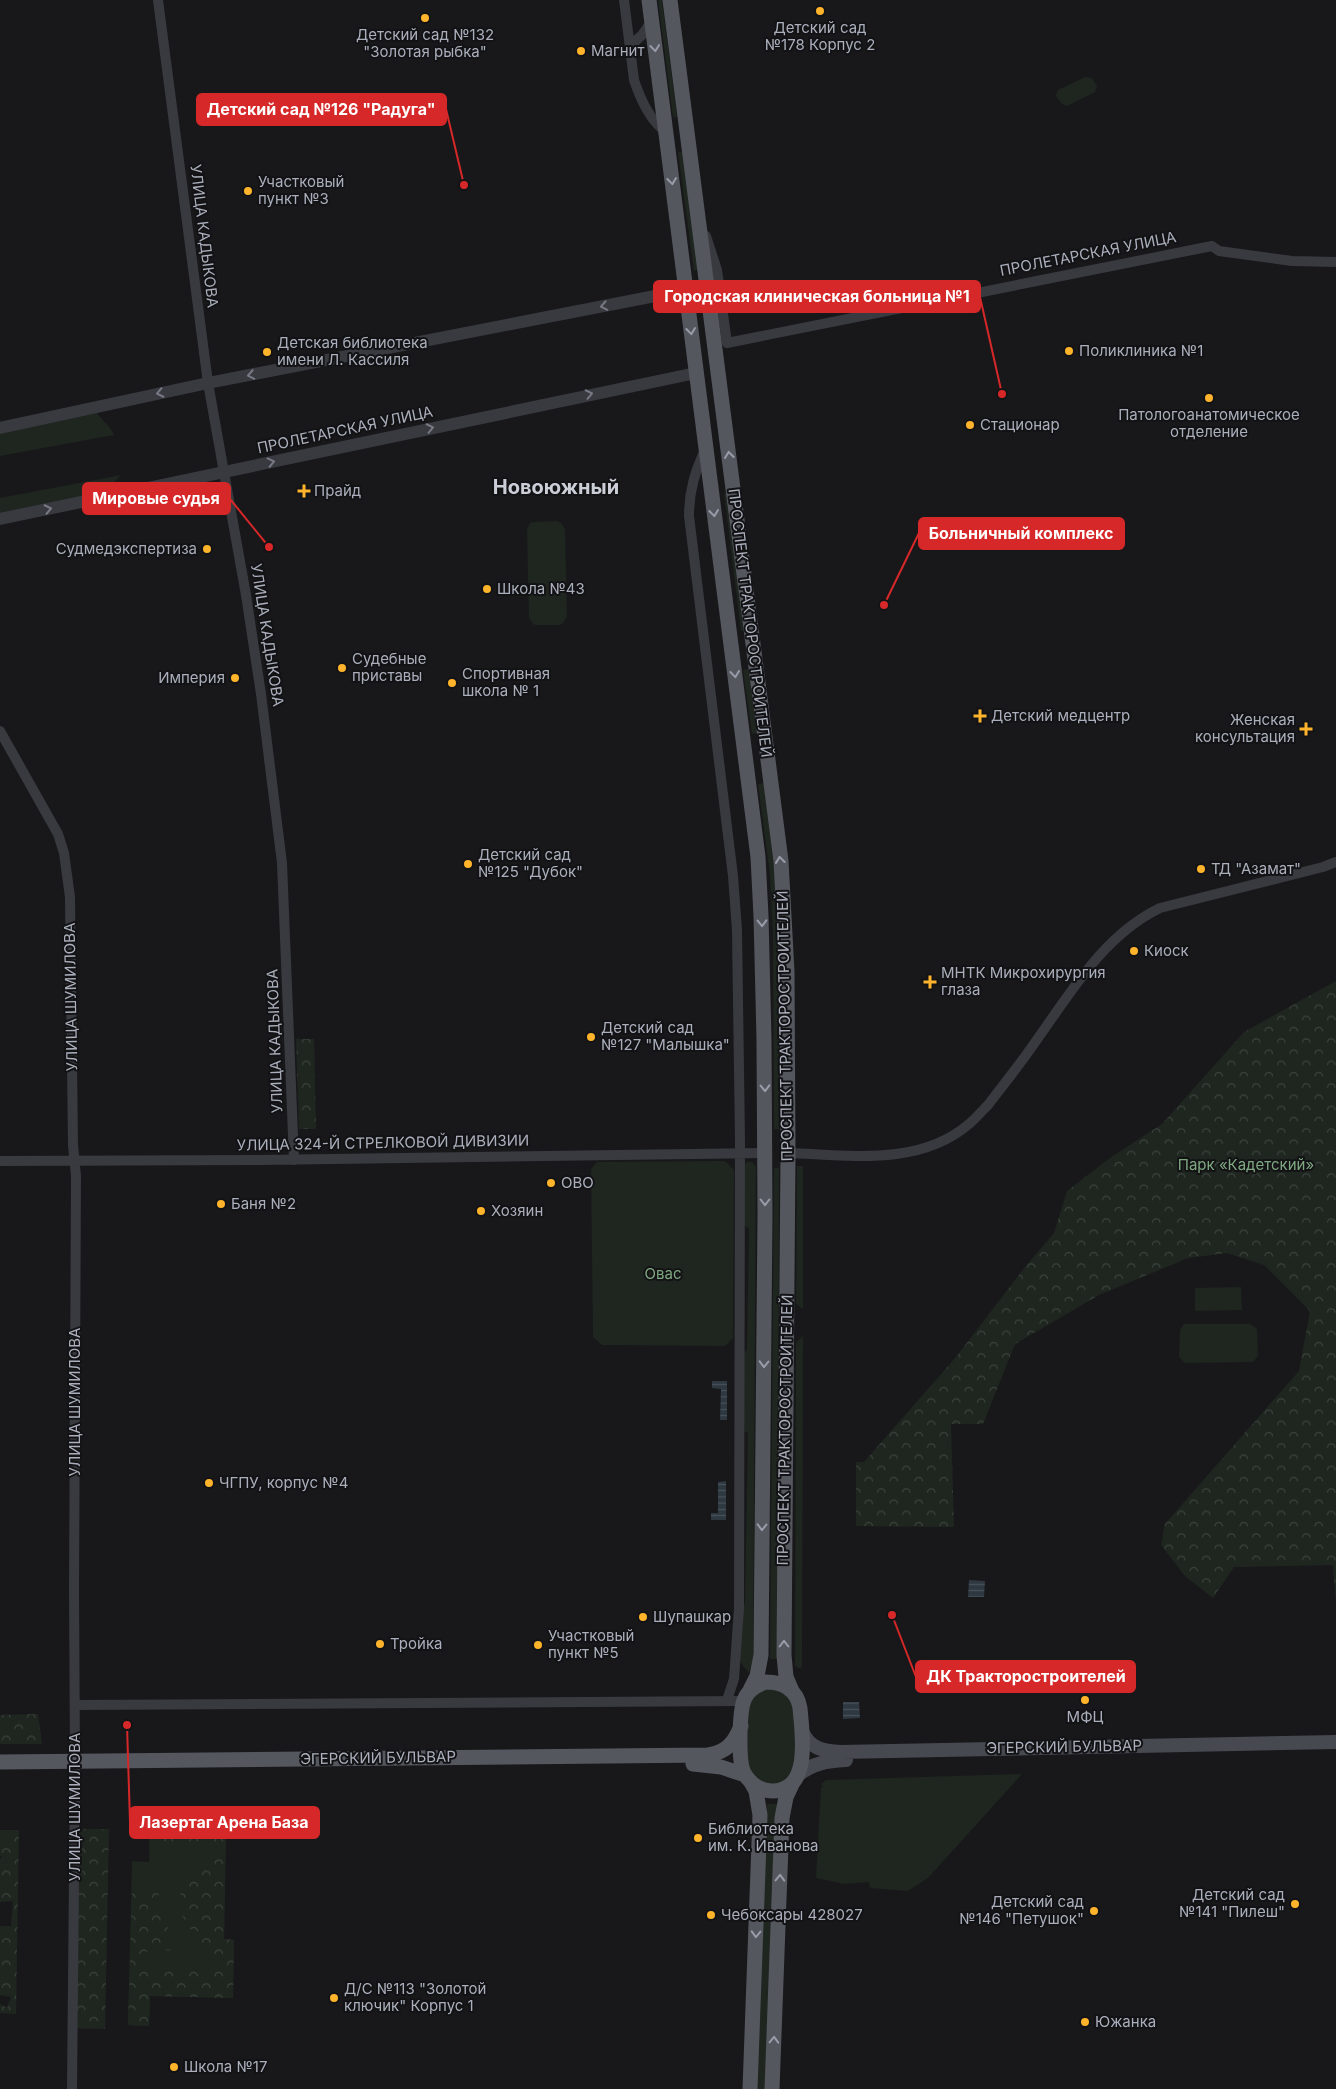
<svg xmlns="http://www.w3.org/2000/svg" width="1336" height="2089" font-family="Inter,sans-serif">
<defs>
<pattern id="forest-crowns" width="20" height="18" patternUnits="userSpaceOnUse" patternTransform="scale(1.25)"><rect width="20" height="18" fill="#1e261f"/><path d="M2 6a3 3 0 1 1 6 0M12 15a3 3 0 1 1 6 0" fill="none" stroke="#3c433e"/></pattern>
<pattern id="water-rules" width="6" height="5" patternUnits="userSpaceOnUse" patternTransform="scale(1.25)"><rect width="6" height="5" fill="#2d3840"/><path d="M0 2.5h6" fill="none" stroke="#49525a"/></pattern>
</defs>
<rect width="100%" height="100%" fill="#18181b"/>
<path fill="#1e261f" d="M658,0H662L677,117H673Z
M1085,77L1092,78L1097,86L1095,92L1067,106L1062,104L1056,96L1058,90Z
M678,152H683L699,269L694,271Z
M94,408C99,419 109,423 114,435L0,456V428Z
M121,475L98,499L0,519V498Z
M728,492L746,630L741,631L724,493Z
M557,521L561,523L565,529L567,617L563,623L560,625H536L533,624L529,618L527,529L530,523L534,522Z
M750,669L759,733L752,734L743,670Z
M764,783L775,875L779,933V1129H774L773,933L770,875L758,784Z
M725,1161L734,1170L733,1338L725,1346L602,1345L593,1337L591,1169L597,1162Z
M747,1162H752L756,1167L753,1659L749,1673L740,1662L741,1607L745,1604L748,1433L742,1430L743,1354L747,1350L749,1229L744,1225V1166Z
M797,1166H803V1309L796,1304Z
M774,1168H779L778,1659H770Z
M1241,1287L1242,1310L1195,1311V1288Z
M1184,1324H1250L1257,1329L1258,1356L1253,1362L1185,1363L1179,1357L1180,1330Z
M803,1336L802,1665L801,1668H798L795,1666L796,1343Z
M768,1688L788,1694L796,1709L795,1772L782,1783L772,1785L756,1779L746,1764L747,1705L753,1695Z
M1022,1774L928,1878L908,1891L870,1888L869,1882L844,1884L816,1878L821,1788L823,1787L821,1784L826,1780Z
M767,1804H777L766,2089H756Z
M150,1829L226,1831L224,1939L234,1940L233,1998L150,1996L149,2026L128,2025L132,1861L149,1862Z"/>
<path fill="url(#forest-crowns)" d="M1336,981V1603L1333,1565L1234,1567L1213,1598L1185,1576L1161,1545L1165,1524L1299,1371L1310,1311L1264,1265L1227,1253L1188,1258L1099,1295L1015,1344L983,1424H951L954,1527L856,1526V1462H864L956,1357L1025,1267L1054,1233L1067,1191L1110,1158L1162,1124L1244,1032Z
M296,1039H314L316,1129H299Z
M38,1714L42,1744H0V1715Z
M75,1829H109L105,2029L74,2028Z
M150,1829L226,1831L224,1939L234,1940L233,1998L150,1996L149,2026L128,2025L132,1889H157L174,1950L143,1952V1967L210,1970L212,1964L175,1904L197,1864L212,1863V1845L149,1846Z
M0,1830H19L16,2014L0,2013V2004L7,2008L11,1997L0,1995V1926H11L13,1901L0,1902V1859L2,1857L0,1856Z"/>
<path fill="url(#water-rules)" d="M712,1381H727V1420H720L721,1389L712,1388Z
M726,1481V1520H711V1513H718V1482Z
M969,1580L985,1581L984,1597H968Z
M843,1702H859L860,1718L843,1719Z"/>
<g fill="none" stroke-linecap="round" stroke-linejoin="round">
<path stroke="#393a40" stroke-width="10" d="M158,0L208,383L246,595L261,694L282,863L294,1160
M624,0L634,80C640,98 650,121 666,132
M630,46L642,35L651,22
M706,236L717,270L727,343
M727,343L1212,246L1219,251L1292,261L1336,262
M706,448C695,471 689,491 689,516L733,876L737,930L740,1141L739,1608L734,1679L727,1700
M0,731L58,834L64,853L70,897L73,1145L76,1176L74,1591L75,1761
M788,1153C848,1155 919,1167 969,1124C976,1118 982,1111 988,1105C1004,1084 1021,1063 1036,1041C1071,992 1104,935 1160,908L1323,867L1336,862
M0,1161L260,1160L765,1153
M75,1705L743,1701
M72,2089L75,1770"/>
<path stroke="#393a40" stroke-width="12" d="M0,428L208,383L686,290
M0,519L696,373"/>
<path stroke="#474950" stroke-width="14" d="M802,1731C810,1749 823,1751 841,1752L1336,1742
M798,1775C813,1763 827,1761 846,1760"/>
<path stroke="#55575f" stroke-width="15" d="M649,0L745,755L758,857L761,916L764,1039L765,1214L761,1655L757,1676L750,1690
M670,0L781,861L787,972L788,1153L784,1655L786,1677L792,1691
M766,1682C784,1682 797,1690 800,1708C802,1733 812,1791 772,1791C760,1791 750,1783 744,1773C738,1762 739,1709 745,1698C749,1689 757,1685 766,1682Z
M0,1762L708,1755C727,1752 734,1743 741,1726
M693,1764L721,1767L745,1775
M750,2089L760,1815L756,1791L751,1782
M772,2089L782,1818L786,1797L793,1782"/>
</g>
<defs><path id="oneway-chevron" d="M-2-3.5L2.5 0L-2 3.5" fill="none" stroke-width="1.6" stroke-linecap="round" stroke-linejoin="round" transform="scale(1.25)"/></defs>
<g stroke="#999da9">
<use href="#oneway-chevron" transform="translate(655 48) rotate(83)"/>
<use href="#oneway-chevron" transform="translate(672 181) rotate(83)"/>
<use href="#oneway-chevron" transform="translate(691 331) rotate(83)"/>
<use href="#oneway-chevron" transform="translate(729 455) rotate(-97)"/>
<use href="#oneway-chevron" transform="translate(714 513) rotate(83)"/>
<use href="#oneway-chevron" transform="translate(735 674) rotate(83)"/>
<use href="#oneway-chevron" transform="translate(780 860) rotate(-96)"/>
<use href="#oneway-chevron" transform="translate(762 923) rotate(89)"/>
<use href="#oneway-chevron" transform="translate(765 1088) rotate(89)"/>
<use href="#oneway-chevron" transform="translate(765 1202) rotate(90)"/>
<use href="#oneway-chevron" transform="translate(764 1364) rotate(91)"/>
<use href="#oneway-chevron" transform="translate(762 1527) rotate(91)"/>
<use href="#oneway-chevron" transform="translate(784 1644) rotate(-90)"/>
<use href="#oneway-chevron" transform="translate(780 1878) rotate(-88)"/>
<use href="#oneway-chevron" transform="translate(756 1934) rotate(92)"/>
<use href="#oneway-chevron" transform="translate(774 2040) rotate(-88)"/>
</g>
<g stroke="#777a84">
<use href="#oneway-chevron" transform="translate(604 306) rotate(169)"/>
<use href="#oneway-chevron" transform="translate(251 375) rotate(169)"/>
<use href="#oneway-chevron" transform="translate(160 393) rotate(168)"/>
<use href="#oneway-chevron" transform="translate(589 394) rotate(-12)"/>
<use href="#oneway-chevron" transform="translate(430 428) rotate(-12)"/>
<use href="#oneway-chevron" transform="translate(271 462) rotate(-13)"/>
<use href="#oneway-chevron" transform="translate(48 509) rotate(-12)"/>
</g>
<g fill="#ffb42c" stroke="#131316" stroke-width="2">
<circle cx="820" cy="11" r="5"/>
<circle cx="425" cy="18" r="5"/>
<circle cx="581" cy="51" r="5"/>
<circle cx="248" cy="191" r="5"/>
<circle cx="1069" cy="351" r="5"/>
<circle cx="267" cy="352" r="5"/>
<circle cx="1209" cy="398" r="5"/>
<circle cx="970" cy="425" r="5"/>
<path d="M301.5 483.5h5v5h5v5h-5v5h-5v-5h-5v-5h5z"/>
<circle cx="207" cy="549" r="5"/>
<circle cx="487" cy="589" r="5"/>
<circle cx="342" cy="668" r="5"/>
<circle cx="235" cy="678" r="5"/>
<circle cx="452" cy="683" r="5"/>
<path d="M977.5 708.5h5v5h5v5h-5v5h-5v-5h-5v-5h5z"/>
<path d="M1303.5 721.5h5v5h5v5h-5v5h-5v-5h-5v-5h5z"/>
<circle cx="468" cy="864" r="5"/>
<circle cx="1201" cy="869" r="5"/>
<circle cx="1134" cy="951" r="5"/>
<path d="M927.5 974.5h5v5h5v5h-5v5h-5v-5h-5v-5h5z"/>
<circle cx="591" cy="1037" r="5"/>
<circle cx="551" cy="1183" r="5"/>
<circle cx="221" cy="1204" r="5"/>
<circle cx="481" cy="1211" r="5"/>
<circle cx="209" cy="1483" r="5"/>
<circle cx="643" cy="1617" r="5"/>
<circle cx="380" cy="1644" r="5"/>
<circle cx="538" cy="1645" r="5"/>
<circle cx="1085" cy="1700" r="5"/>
<circle cx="698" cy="1838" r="5"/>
<circle cx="1295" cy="1904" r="5"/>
<circle cx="1094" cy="1911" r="5"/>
<circle cx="711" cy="1915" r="5"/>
<circle cx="334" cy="1998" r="5"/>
<circle cx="1085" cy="2022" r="5"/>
<circle cx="174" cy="2067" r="5"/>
</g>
<g text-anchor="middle" stroke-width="4" stroke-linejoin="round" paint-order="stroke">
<g font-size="15" fill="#aaafbb" stroke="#131316" text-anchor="start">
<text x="820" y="33" text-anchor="middle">Детский сад<tspan x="820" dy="17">№178 Корпус 2</tspan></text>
<text x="425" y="40" text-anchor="middle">Детский сад №132<tspan x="425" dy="17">"Золотая рыбка"</tspan></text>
<text x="591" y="56">Магнит</text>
<text x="258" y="187">Участковый<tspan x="258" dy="17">пункт №3</tspan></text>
<text x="277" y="348">Детская библиотека<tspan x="277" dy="17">имени Л. Кассиля</tspan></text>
<text x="1079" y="356">Поликлиника №1</text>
<text x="1209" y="420" text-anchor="middle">Патологоанатомическое<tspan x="1209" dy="17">отделение</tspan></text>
<text x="980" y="430">Стационар</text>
<text x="314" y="496">Прайд</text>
<text x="197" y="554" text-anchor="end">Судмедэкспертиза</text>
<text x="497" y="594">Школа №43</text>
<text x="352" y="664">Судебные<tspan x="352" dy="17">приставы</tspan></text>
<text x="462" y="679">Спортивная<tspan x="462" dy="17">школа № 1</tspan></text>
<text x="225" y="683" text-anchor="end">Империя</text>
<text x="991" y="721">Детский медцентр</text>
<text x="1295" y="725" text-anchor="end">Женская<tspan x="1295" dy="17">консультация</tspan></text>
<text x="478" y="860">Детский сад<tspan x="478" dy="17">№125 "Дубок"</tspan></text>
<text x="1211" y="874">ТД "Азамат"</text>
<text x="1144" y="956">Киоск</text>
<text x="941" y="978">МНТК Микрохирургия<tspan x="941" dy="17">глаза</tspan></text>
<text x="601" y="1033">Детский сад<tspan x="601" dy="17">№127 "Малышка"</tspan></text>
<text x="561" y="1188">ОВО</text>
<text x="231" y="1209">Баня №2</text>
<text x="491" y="1216">Хозяин</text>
<text x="219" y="1488">ЧГПУ, корпус №4</text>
<text x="653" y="1622">Шупашкар</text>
<text x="548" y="1641">Участковый<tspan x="548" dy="17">пункт №5</tspan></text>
<text x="390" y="1649">Тройка</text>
<text x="1085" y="1722" text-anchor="middle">МФЦ</text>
<text x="708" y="1834">Библиотека<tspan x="708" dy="17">им. К. Иванова</tspan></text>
<text x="1285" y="1900" text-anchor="end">Детский сад<tspan x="1285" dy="17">№141 "Пилеш"</tspan></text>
<text x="1084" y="1907" text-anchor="end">Детский сад<tspan x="1084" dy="17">№146 "Петушок"</tspan></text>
<text x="721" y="1920">Чебоксары 428027</text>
<text x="344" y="1994">Д/С №113 "Золотой<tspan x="344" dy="17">ключик" Корпус 1</tspan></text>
<text x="1095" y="2027">Южанка</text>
<text x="184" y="2072">Школа №17</text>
</g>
<g font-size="15" fill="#aaafbb" stroke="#131316">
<text transform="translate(204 236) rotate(83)" y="5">УЛИЦА КАДЫКОВА</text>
<text transform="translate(1088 254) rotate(-11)" y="5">ПРОЛЕТАРСКАЯ УЛИЦА</text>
<text transform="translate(345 430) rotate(-12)" y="5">ПРОЛЕТАРСКАЯ УЛИЦА</text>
<text transform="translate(750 623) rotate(83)" y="5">ПРОСПЕКТ ТРАКТОРОСТРОИТЕЛЕЙ</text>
<text transform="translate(267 635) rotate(81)" y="5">УЛИЦА КАДЫКОВА</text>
<text transform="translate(71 997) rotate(-91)" y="5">УЛИЦА ШУМИЛОВА</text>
<text transform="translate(785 1026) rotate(-91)" y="5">ПРОСПЕКТ ТРАКТОРОСТРОИТЕЛЕЙ</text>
<text transform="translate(275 1041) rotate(-92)" y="5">УЛИЦА КАДЫКОВА</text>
<text transform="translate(383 1143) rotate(-1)" y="5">УЛИЦА 324-Й СТРЕЛКОВОЙ ДИВИЗИИ</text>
<text transform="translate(75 1402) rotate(-90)" y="5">УЛИЦА ШУМИЛОВА</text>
<text transform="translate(785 1430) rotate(-89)" y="5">ПРОСПЕКТ ТРАКТОРОСТРОИТЕЛЕЙ</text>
<text transform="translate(1064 1747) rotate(-1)" y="5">ЭГЕРСКИЙ БУЛЬВАР</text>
<text transform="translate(378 1758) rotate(-1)" y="5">ЭГЕРСКИЙ БУЛЬВАР</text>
<text transform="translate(75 1807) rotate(-90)" y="5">УЛИЦА ШУМИЛОВА</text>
</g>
<g font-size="15" fill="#7fa881" stroke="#131316">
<text x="1246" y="1170">Парк «Кадетский»</text>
<text x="663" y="1279">Овас</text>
</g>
<g font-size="20" font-weight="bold" fill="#cbced7" stroke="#131316">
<text x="556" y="494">Новоюжный</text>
</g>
</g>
<path fill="none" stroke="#d62828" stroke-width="2" d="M464 185L446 109M1002 394L980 297M269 547L230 499M884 605L919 533M892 1615L916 1677M127 1725L130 1822"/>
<g fill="#d62828" stroke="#131316" stroke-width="2">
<circle cx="464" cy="185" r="5"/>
<circle cx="1002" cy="394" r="5"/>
<circle cx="269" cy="547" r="5"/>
<circle cx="884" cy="605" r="5"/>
<circle cx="892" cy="1615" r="5"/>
<circle cx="127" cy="1725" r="5"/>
</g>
<g fill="#d62828" stroke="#d62828" stroke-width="2">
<rect x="197" y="94" width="249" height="31" rx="5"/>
<rect x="654" y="281" width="326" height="31" rx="5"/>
<rect x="83" y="483" width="147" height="31" rx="5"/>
<rect x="919" y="518" width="205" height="31" rx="5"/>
<rect x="916" y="1661" width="219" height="31" rx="5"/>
<rect x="130" y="1807" width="189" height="31" rx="5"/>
</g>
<g font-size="16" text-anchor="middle" font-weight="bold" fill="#fff">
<text x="321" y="115">Детский сад №126 "Радуга"</text>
<text x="817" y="302">Городская клиническая больница №1</text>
<text x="156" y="504">Мировые судья</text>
<text x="1021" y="539">Больничный комплекс</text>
<text x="1026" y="1682">ДК Тракторостроителей</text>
<text x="224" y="1828">Лазертаг Арена База</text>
</g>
</svg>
